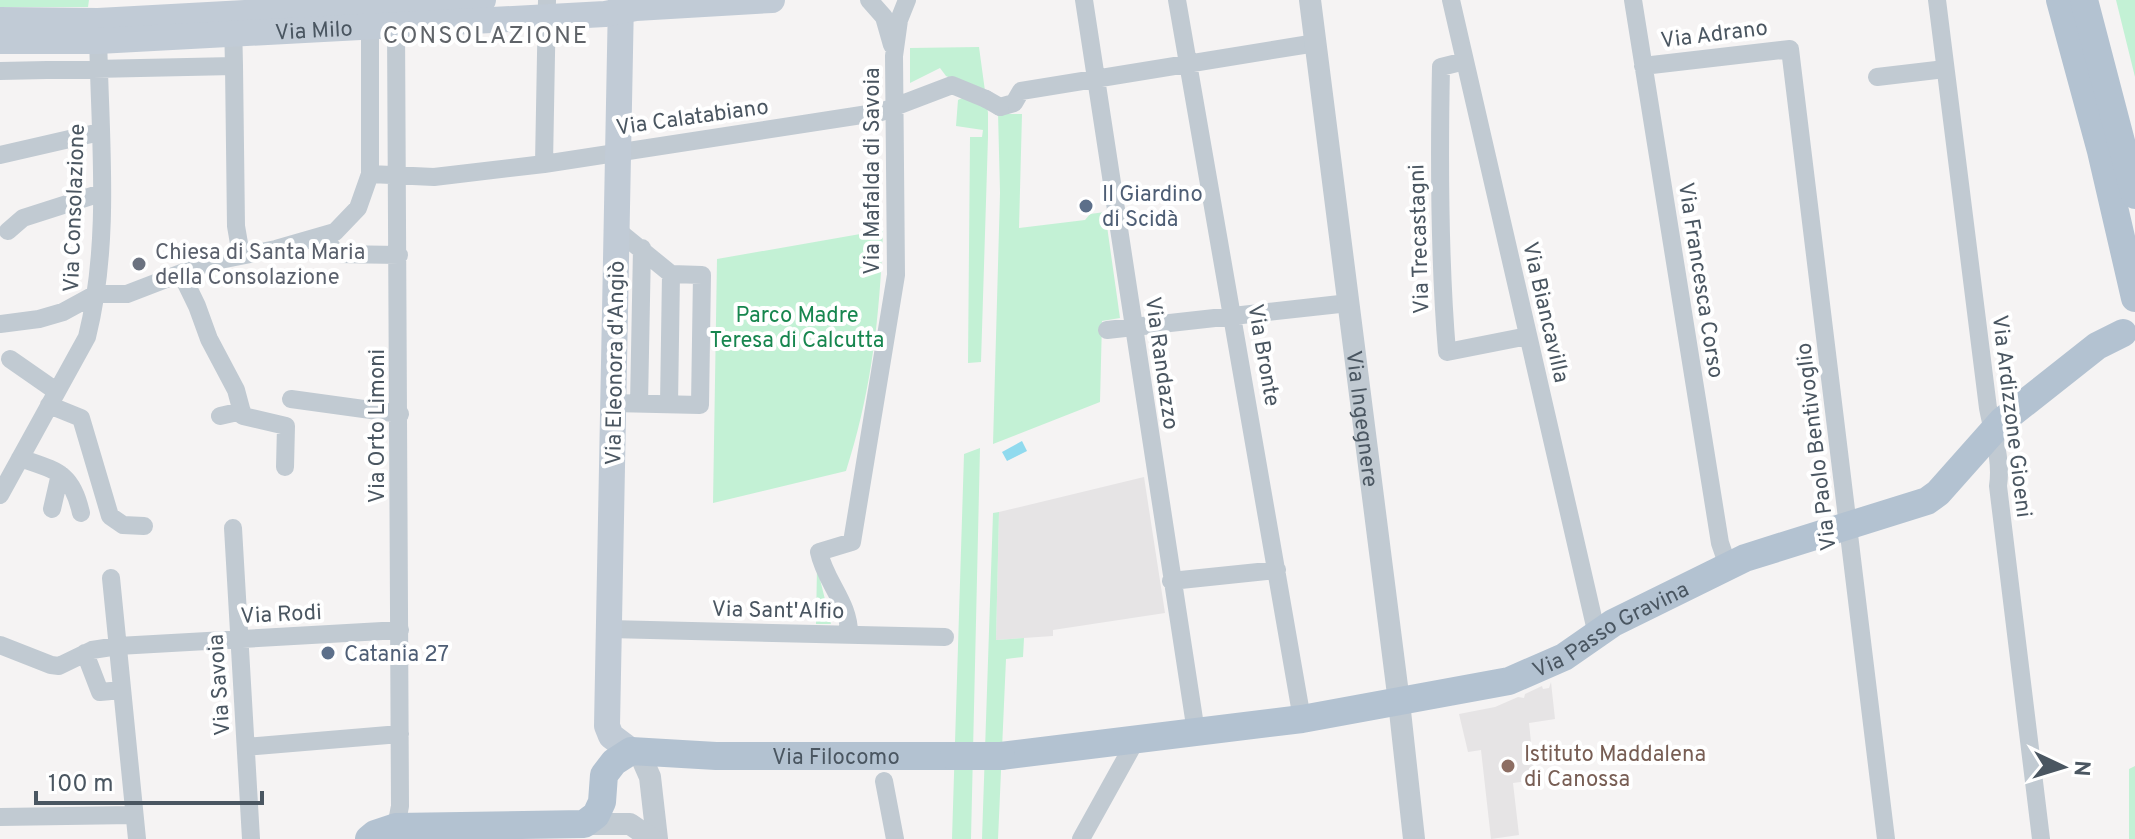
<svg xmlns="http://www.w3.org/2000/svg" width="2135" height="839" font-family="Overpass,sans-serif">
<rect width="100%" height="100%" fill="#f5f3f3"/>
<path fill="#e6e4e5" d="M1144,477L1165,613L1053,630V636L996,640L999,512Z
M1551,682L1555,719L1529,723L1535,780L1513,783L1519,835L1491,839L1481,750L1468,752L1459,714L1495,707L1518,697L1524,698L1525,694L1542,686L1543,689L1549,688Z"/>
<path fill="#c3f1d5" d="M0,0H89L88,7H0Z
M2116,0H2135V77Z
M979,47L988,113V137L981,362L968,363L970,137H982L983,130L956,126L958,100L966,96L967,86L946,76L940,68L910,83V48Z
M998,112L1004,114H1022L1019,228L1085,220L1090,214L1105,212L1120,318L1102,321L1100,402L993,444L1000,193Z
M883,230C880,314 872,390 846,471L713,503L717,259Z
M980,448L971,839H952L964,454Z
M999,512L996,640L1024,638L1023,657L1006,659L998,839H982L993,513Z
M817,567L831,624H816Z
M2135,766V839H2129V769Z"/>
<path fill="#90daee" d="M1022,441L1027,451L1007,461L1002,452Z"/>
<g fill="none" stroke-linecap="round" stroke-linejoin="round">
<path stroke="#c1cad2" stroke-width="18" d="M869,0L884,17L892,45
M1084,0L1196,732
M1177,0L1302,719
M1451,0L1597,635
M1633,0L1720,543L1728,566
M1937,0L1988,408C1993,434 2002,460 1998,486L2041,839
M396,25L400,806L396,827
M1465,61L1441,67C1439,163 1439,256 1447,352L1528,336
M234,66L236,226L241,255
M1643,66L1790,49L1886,839
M0,71L234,66L233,22
M1877,77L1945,69
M1000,107L1014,103L1021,91L1316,43
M0,155L100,132
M544,164L547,0
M370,174L434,177L544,164L881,112L952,85L986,99
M8,231L23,218L101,193
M323,236L337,254L399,255
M181,273L197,306L209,339L236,390L243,416L286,426L285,467
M0,324L39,319L63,312L96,294H127L210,262L276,249L335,232L358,208L370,174V27
M1107,330L1349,303
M10,359L56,391
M291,399L400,414
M613,403L700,405L702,275L671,274L617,230
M639,404L642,248
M669,404L671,274
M49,405L81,418L110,516L123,525L144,526
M220,416L242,411
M20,458C57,471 72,472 81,513
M0,495L87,337C112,237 99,131 98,29
M52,509L60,474
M233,528L251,839
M111,578L137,839
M1171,581L1277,570
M609,629L945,637
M849,635C850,603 825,582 819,552L852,542L896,275L894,56L899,20L907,0
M0,645L51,665L59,666L92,650L118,646L400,630
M85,653L100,692L122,690
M246,747L400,734
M884,781L895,839
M0,817L133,815
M1081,839L1136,740"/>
<g stroke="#c1cad2" stroke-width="22">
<path id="s1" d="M1310,0L1399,702L1414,839"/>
<path d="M639,752L650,777L657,839"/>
<path d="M584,824H630L652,839"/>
</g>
<g stroke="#c1cbd6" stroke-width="26">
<path d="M621,0L607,726L611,736L631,751"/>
<path d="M0,20L98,21L483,0"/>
<path id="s2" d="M0,41H98L605,14L636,8L772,0"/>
</g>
<g stroke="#b3c2d1" stroke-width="28">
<path d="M2060,0L2101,151L2135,298"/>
<path d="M2084,0L2135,195"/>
<path id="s3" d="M1001,756L1302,719L1509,681L1564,657L1613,623L1745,558L1927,501L1938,493L2002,421L2097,346L2123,333"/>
<path id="s4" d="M369,839L375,834L396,827L584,824L596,815L602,802L604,775L614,762L631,751L716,756H954"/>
</g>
<path stroke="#c1cad2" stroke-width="18" d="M986,99L1000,107"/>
<path stroke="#b3c2d1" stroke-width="28" d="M954,756H1001"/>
</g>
<g fill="#5c6f8a" stroke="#fff" stroke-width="3">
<circle cx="1086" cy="206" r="8"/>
<circle cx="328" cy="653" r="8"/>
</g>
<circle fill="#6b7280" stroke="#fff" stroke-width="3" cx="139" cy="264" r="8"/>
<circle fill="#8d6e63" stroke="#fff" stroke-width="3" cx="1508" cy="766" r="8"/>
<g text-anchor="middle" stroke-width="8" stroke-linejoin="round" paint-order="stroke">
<g font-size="22" fill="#4a5661" stroke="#fff">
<text dy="8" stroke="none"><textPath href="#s2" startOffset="314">Via Milo</textPath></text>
<text transform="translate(1714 33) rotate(-7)" y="8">Via Adrano</text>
<text transform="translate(692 116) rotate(-8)" y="8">Via Calatabiano</text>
<text transform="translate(871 171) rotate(-90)" y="8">Via Mafalda di Savoia</text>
<text transform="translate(73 208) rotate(-88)" y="8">Via Consolazione</text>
<text transform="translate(1418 239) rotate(-92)" y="8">Via Trecastagni</text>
<text transform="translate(1702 280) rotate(81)" y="8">Via Francesca Corso</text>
<text transform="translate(1547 312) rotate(77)" y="8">Via Biancavilla</text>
<text transform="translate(1265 355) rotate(80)" y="8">Via Bronte</text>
<text transform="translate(614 363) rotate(-89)" y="8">Via Eleonora d'Angiò</text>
<text transform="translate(1163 363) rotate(82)" y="8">Via Randazzo</text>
<text transform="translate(2013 416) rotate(83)" y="8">Via Ardizzone Gioeni</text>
<text dy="8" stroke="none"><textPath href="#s1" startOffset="422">Via Ingegnere</textPath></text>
<text transform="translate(376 426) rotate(-90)" y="8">Via Orto Limoni</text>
<text transform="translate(1815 447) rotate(-97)" y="8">Via Paolo Bentivoglio</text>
<text transform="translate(778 609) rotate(1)" y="8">Via Sant'Alfio</text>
<text transform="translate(281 613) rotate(-3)" y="8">Via Rodi</text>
<text dy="8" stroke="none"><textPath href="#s3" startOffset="628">Via Passo Gravina</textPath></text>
<text transform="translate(218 685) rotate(-94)" y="8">Via Savoia</text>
<text dy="8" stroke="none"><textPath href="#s4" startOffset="516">Via Filocomo</textPath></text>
</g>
<g font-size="22" fill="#4e5e75" stroke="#fff" text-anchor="start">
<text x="1102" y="201">Il Giardino<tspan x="1102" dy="25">di Scidà</tspan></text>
<text x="344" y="661">Catania 27</text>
</g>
<g font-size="22" fill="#5b616d" stroke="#fff" text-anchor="start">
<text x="155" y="259">Chiesa di Santa Maria<tspan x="155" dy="25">della Consolazione</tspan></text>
</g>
<g font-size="22" fill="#17864f" stroke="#fff">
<text x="797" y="322">Parco Madre<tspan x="797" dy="25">Teresa di Calcutta</tspan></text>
</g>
<g font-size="22" fill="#785e54" stroke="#fff" text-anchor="start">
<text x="1524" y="761">Istituto Maddalena<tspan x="1524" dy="25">di Canossa</tspan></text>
</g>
<g font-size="24" letter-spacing="2" fill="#5f6368" stroke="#fff">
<text x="486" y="43">CONSOLAZIONE</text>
</g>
</g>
<g transform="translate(2063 767) rotate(94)" stroke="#ffffff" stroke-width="6" paint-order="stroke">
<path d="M0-6L14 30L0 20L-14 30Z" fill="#4a5661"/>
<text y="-12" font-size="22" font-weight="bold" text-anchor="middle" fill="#4a5661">N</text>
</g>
<path d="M36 791v12h226v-12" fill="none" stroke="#4a5661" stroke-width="4"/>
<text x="48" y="791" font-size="24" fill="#4a5661" stroke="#ffffff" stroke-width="6" paint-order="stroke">100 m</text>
</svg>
